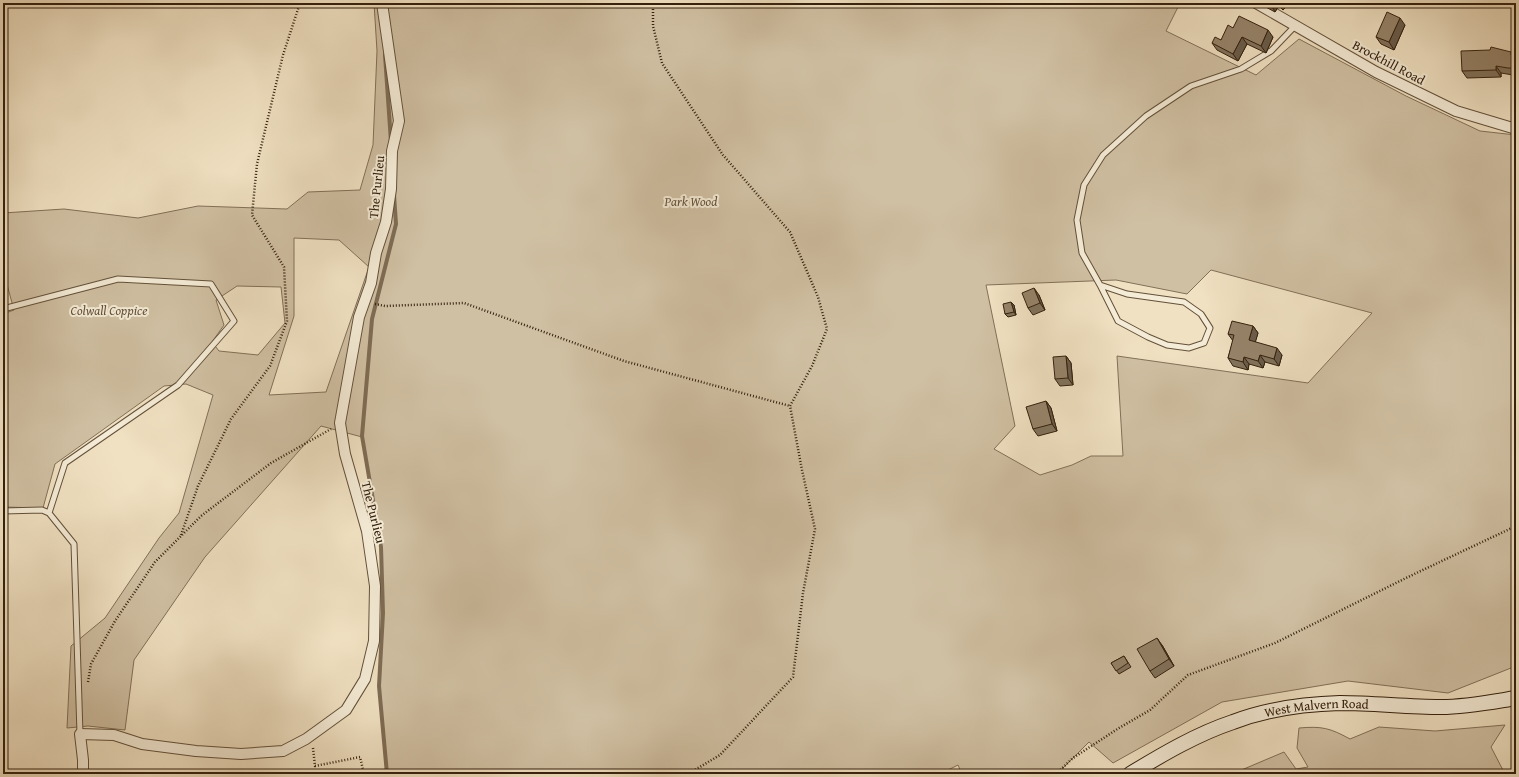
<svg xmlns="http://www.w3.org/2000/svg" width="1519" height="777" font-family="'Gentium Book Plus',serif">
<rect width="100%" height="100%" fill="#f0e1c2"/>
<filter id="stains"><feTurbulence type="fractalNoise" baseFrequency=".005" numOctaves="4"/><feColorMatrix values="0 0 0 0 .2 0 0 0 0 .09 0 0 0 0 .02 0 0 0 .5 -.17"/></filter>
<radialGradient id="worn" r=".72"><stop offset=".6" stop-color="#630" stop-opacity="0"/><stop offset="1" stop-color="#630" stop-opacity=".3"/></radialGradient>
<path fill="#d0c0a3" stroke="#827058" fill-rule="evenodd" d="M374,3H1180L1166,31L1256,75L1299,39L1406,96L1480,131L1516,135V666L1448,693L1348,681L1222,702L1113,763L1089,742L1057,774H962L958,765L940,774H387L379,686L383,613L381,547L362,437L321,426L205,557L134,660L125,730L88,726L67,728L71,646L105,618L159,538L179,513L213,395L186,384L164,386L55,464L43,508L3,507V314L14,310L3,270V213L64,209L138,218L198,206L287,209L308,192L360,190L373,145L377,51ZM294,238L339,240L369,267L326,392L269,395L294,316ZM1211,270L1372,313L1308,383L1117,356L1123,456H1091L1072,465L1040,475L994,449L1015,426L986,285L1116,280L1187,294ZM237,286L281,287L285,323L258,355L219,351L212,342L224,325L216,300Z
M1505,725L1491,747L1505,774H1232L1284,752L1296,769L1308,767L1297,748L1299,728C1322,726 1330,728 1350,739L1379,727L1435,731Z"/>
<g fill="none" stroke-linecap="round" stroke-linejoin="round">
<path stroke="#7e6c54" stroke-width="4" d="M385,55L391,142
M387,774L379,686L383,613L381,547L362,436L372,319L396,224L394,195"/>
<defs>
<path id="lane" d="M1100,285L1118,321L1148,337L1167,345L1189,348L1204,343L1210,328L1201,314L1184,302L1127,294L1100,285L1082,253L1077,220L1084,185L1103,155L1146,116L1191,86L1241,69L1271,51L1295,26
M3,309L118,279L211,284L234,321L178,385L65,463L49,513
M3,511L42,510L49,513L74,544L80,734"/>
<path id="street" d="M1256,3L1376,72L1456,111L1516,129
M83,774V760L80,734L114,735L142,744L196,751L241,754L283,751L306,739L346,710L365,679L374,641L375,586L367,531L345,454L340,423L359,317L371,283L376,253L386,222L391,189L392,151L399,121L382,3"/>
<g id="secondary">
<path id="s1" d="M1130,774C1163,754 1197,734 1233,722C1267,709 1305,704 1340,703C1374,703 1407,707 1441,707C1466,707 1491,702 1516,698"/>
</g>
</defs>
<use href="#lane" stroke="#63503a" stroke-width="7"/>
<use href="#street" stroke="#63503a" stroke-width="12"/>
<use href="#secondary" stroke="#34200d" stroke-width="16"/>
<path stroke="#34200d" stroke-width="2.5" stroke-dasharray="1 2" stroke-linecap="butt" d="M653,3V26L662,63L723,155L790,232L818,297L827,329L812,366L790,406L802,470L815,529L803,593L793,677L720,755L688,774
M375,304L385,306L464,303L624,361L790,406
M181,535L198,486L231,419L270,366L287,321L284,267L252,215L257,164L283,55L300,3
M88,682L91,664L115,621L155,562L201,516L271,463L331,429
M313,748L315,766L360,757L364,774
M1056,774L1073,758L1119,728L1150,710L1188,675L1275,643L1408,577L1516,526"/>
<use href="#lane" stroke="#f5ecd7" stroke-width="5"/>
<use href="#street" stroke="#f5ecd7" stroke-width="10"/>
<use href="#secondary" stroke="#f5ecd7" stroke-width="14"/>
</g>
<path fill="#81725c" stroke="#34200d" d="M1262,3H1275L1278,7L1275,12L1264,6Z
M1276,3H1290L1283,10Z
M1360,3H1370L1368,6Z
M1405,25L1394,50L1381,44L1376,37Z
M1233,28L1273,37L1266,53L1247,44L1238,61L1217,50L1212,43L1221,40Z
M1511,52L1513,55H1516V75H1513L1501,73V77L1467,78L1462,71Z
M1039,295L1045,310L1033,315L1028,308Z
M1011,302L1014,305L1016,315L1008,317L1005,314Z
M1253,326L1258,333L1255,342L1282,355L1279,366L1265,362L1263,368L1249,364L1248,370L1233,366L1228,358L1233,341L1228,334Z
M1066,356L1071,363L1073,385L1060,386L1055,379Z
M1046,401L1051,408L1057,431L1038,436L1033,429Z
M1162,645L1174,666L1155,678L1150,671Z
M1124,656L1131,667L1119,674L1111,663Z"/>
<path fill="#695c4b" stroke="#34200d" d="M1276,3L1278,7L1275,12L1273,8Z
M1366,3H1370L1368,6Z
M1400,18L1405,25L1394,50L1389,42Z
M1268,30L1273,37L1266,53L1261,46Z
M1242,37L1247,44L1238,61L1233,54Z
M1496,66L1501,73V77L1496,70Z
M1034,288L1039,295L1045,310L1040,303Z
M1011,302L1014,305L1016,315L1014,312Z
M1253,326L1258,333L1254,347L1249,340Z
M1277,348L1282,355L1279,366L1274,359Z
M1260,355L1265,362L1263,368L1258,361Z
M1066,356L1071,363L1073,385L1068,378Z
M1244,357L1249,364L1248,370L1243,362Z
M1046,401L1051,408L1057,431L1052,424Z
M1157,638L1162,645L1174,666L1169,659Z"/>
<path fill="#96846b" stroke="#34200d" d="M1263,3H1276L1273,8Z
M1387,12L1400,18L1389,42L1376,37Z
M1239,16L1268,30L1261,46L1242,37L1233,54L1212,43L1215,37L1221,40L1228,25L1233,28Z
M1491,47L1511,52V55H1516V68H1508L1496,66V70L1462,71L1461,51L1490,50Z
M1034,288L1040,303L1028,308L1022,293Z
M1011,302L1014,312L1005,314L1003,304Z
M1232,321L1253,326L1249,340L1277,348L1274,359L1260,355L1258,361L1244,357L1243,362L1228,358L1234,335L1228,334Z
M1066,356L1068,378L1055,379L1053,357Z
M1046,401L1052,424L1033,429L1026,407Z
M1157,638L1169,659L1150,671L1137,649Z
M1124,656L1128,663L1116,671L1111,663Z"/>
<g text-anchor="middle" stroke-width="4" stroke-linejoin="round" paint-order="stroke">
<g font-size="13" fill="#34200d" stroke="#f5ecd7">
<text transform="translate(1389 62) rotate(28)" y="5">Brockhill Road</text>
<text transform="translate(376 187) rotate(-84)" y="5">The Purlieu</text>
<text transform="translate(374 512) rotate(76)" y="5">The Purlieu</text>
<text dy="5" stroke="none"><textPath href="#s1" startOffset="201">West Malvern Road</textPath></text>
</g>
<g font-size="13" font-style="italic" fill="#63503a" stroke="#f5ecd7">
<text x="691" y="206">Park Wood</text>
<text x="109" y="315">Colwall Coppice</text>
</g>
</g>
<rect width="1519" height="777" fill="none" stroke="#f0e1c2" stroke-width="16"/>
<rect x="4" y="4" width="1511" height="769" fill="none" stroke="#34200d" stroke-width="2"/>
<rect x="8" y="8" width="1503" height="761" fill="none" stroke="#34200d"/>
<rect width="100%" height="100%" filter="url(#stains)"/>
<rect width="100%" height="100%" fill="url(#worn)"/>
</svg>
